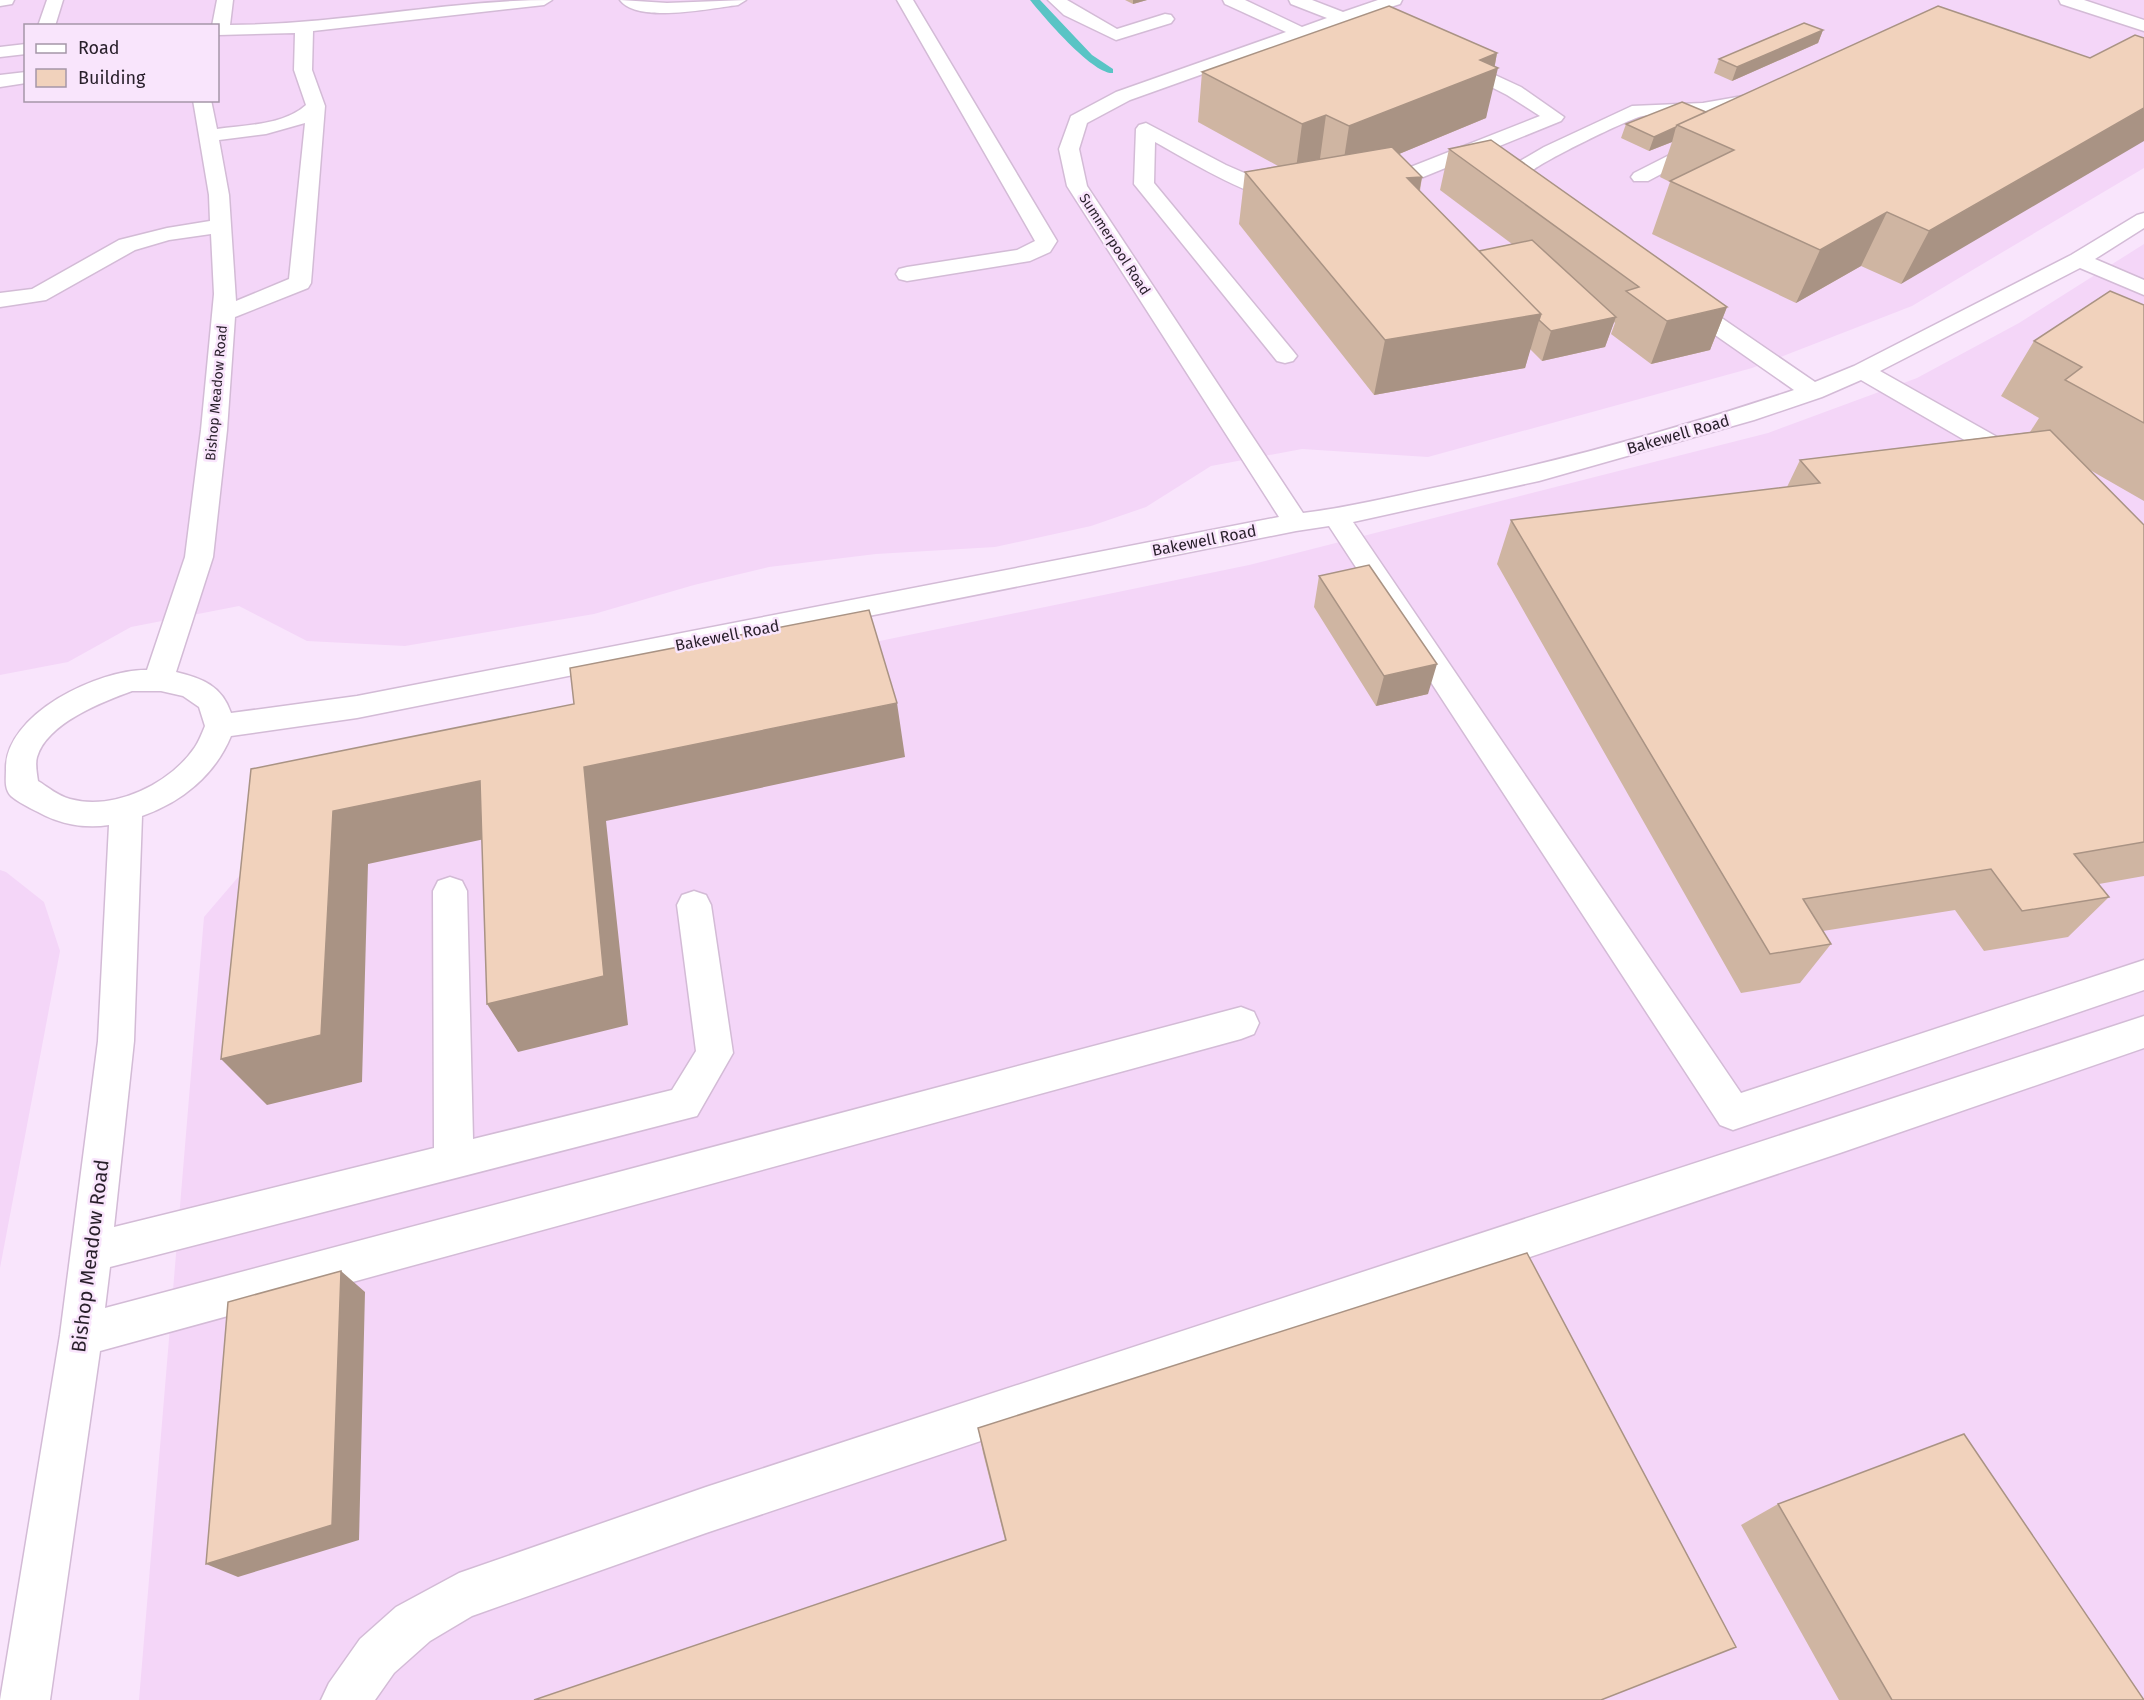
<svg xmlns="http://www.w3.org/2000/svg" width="2144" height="1700" font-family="'Fira Sans',sans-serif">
<rect width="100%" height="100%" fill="#f9e5fc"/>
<path fill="#f4d6f8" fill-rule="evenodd" d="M0,0H2144V168L1912,306L1752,368L1428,457L1302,449L1211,466L1146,507L1091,526L995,547L876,554L769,567L694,585L594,614L405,646L307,641L239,606L131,627L68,662L0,675ZM26,26H218V100H26Z
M2144,244V1700H139L204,917L346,751L1249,565L1768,433L1917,378L2019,323Z
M0,870L6,872L44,902L60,951L0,1268Z"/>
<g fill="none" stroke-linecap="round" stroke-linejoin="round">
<path fill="#59c4c5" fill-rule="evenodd" d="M1030,0H1040L1092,55L1113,69V73C1093,75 1043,16 1030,0Z"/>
<defs>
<path id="minor" d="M0,0H14L12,4L0,6Z
M47,0H63L55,26H38Z
M217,0H233L230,25C338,25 444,0 552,0L544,5L313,31L312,70L325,106L311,283L308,288L235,317L227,430L213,557L176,672C202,678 222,686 231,713L357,696L1279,517L1067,186L1059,149L1071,116L1116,92L1286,32L1225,4L1223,0H1245L1302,27L1327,18L1291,4L1289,0H1312L1343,12L1378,0H1402L1400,4L1372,13L1409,31L1412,35L1409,39H1397L1357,19L1130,100L1087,123L1079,149L1087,186L1303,513C1352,507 1399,495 1447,485C1564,460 1681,428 1794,390L1675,307L1672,302L1675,297L1683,295L1691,297L1815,382L1854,366L2071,255L2137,215L2144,213V228L2095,259L2144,280V295L2080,268L1880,371L2029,455L2033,461L2029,467L2020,469L2011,467L1861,380L1822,397L1754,420L1539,481L1353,522L1741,1093L2144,960V990L1733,1130L1720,1125L1329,526L1296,531L357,718L231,736C215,775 182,802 142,816L134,1041L114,1227L434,1148L433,891L438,881L450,877L462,881L467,891L473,1139L672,1090L696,1051L677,905L682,895L694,891L706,895L711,905L733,1053L697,1116L110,1267L105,1308L1241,1007L1254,1012L1259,1023L1254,1034L1241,1039L100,1351L50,1700H0L60,1335L98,1041L109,825C85,829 59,824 38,812C30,808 18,802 11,796C4,789 6,778 6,770C4,714 99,669 147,670L185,557L201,430L214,294L211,234L169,240L135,250L46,300L0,307V293L32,289L119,240L167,228L210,221L209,195L193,100H211L217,129C246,125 284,125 306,105L294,70L295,33L218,35V26H212ZM305,123L289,279L236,301L229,195L219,140L266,134ZM132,691H161L183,696L199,707L205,726C202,733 199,741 195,747C170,784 114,811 70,799C58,796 48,787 38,781C37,774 35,764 37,757C47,723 102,702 132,691Z
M620,0L667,3L746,0L738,5C712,8 638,24 620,0Z
M897,0H913L1057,241L1050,252L1030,261L907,281L899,279L896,274L899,269L907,267L1017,250L1035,241Z
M1048,0H1067L1117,29L1165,14L1171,15L1174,19L1171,23L1116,40L1064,15Z
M2059,0H2084L2144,20V31L2061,4Z
M26,44V54L0,57V47Z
M1454,56L1521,87L1564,117L1561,121L1401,186L1377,193L1370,191L1367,187L1370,183L1540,116L1507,95L1448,65L1445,61L1448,57Z
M26,72V83L0,87V75Z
M1760,93L1767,95L1769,99C1755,120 1668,111 1643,116C1630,118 1541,162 1532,171C1528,176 1529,179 1529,184L1547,201L1544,205C1530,209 1517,198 1509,186V175L1520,161L1544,147L1632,106L1703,103Z
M1146,123L1226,165L1281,189L1292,192L1295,196L1292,200C1264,207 1182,157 1155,142L1154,183L1293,351L1297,356L1293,361L1285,363L1277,361L1134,184L1136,129L1139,125Z
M1703,138L1710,140L1713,144L1710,148L1648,181H1634L1631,177L1634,173Z
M2144,1016V1048L1840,1153L706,1533L472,1616L430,1641L394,1673L375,1700H321L329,1683L360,1639L396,1607L459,1573L706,1487Z"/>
</defs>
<use href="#minor" stroke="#d3bbd6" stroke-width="3"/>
<use href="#minor" fill="#fff" fill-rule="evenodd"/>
</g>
<path fill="#cfb5a2" d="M1125,0H1147L1133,4Z
M1823,30L1818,43L1732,81L1714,73L1719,59Z
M1497,53L1486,118L1399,154L1422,177L1420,191L1479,251L1512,244L1440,190L1449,149L1727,307L1710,350L1651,364L1611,334L1615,323L1614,322L1605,347L1542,361L1530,349L1525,368L1374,395L1239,224L1245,172L1278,166L1198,122L1202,72Z
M2090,58L1901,284L1861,266L1796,303L1652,234L1670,182L1660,177L1672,142L1649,151L1621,138L1626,124Z
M2144,305V501L2090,470L2144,525V876L2099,884L2109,897L2068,937L1984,951L1955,910L1823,931L1831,944L1800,983L1741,993L1497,564L1511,520L1787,487L1800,460L2030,432L2039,418L2001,396L2034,341Z
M1319,576L1428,694L1376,706L1314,607Z
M1527,1253L1005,1540L983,1453L978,1428Z
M1778,1504L2144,1700H1839L1741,1525Z"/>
<path fill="#a99384" d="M1133,0H1147L1133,4Z
M1823,30L1818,43L1732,81L1737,67Z
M1497,53L1494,69L1498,68L1486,118L1341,178L1349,126L1480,60Z
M2144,108V141L1901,284L1929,231Z
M1326,115L1319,166L1295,176L1302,124Z
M1676,127L1672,142L1649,151L1654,137Z
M1422,177L1412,229L1407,178Z
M1887,212L1861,266L1796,303L1820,250Z
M1727,307L1710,350L1651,364L1667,321Z
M1541,314L1525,368L1374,395L1385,340Z
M1616,317L1605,347L1542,361L1551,331Z
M1437,664L1428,694L1376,706L1384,676Z
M897,703L905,757L606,821L628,1025L518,1052L487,1004L584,767Z
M480,781L508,834L368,864L362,1082L267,1105L221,1059L333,811Z
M341,1271L365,1292L359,1540L238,1577L206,1564Z"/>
<path fill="#f1d2bc" stroke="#a99384" stroke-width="1.5" d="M1389,6L1497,53L1480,60L1498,68L1349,126L1326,115L1302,124L1202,72Z
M1938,6L2090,58L2135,35L2144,38V108L1929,231L1887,212L1820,250L1670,181L1734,150L1677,125Z
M1804,23L1823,30L1737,67L1719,59Z
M1682,102L1706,112L1677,125L1676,127L1654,137L1626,124Z
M1491,140L1727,307L1667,321L1626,291L1639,287L1449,149Z
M1392,147L1422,177L1407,178L1541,314L1385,340L1245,172Z
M1532,240L1616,317L1551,331L1539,320L1541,314L1479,251Z
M2110,291L2144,305V423L2065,380L2082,367L2034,341Z
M2050,430L2144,525V842L2074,854L2109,897L2022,911L1991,869L1803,899L1831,944L1770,954L1511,520L1820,483L1800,460Z
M1369,565L1437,664L1384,676L1319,576Z
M869,610L897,703L584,767L604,976L487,1004L480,781L333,811L321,1035L221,1059L251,769L574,704L570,668Z
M1527,1253L1736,1647L1601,1700H534L1006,1540L978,1428Z
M341,1271L332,1525L206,1564L228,1302Z
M1964,1434L2144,1700H1892L1778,1504Z"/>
<g text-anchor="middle" stroke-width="5" stroke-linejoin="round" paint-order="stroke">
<g font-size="14" fill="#281f2a" stroke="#f9e5fc">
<text transform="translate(1115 244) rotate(57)" y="5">Summerpool Road</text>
<text transform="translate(216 393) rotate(-85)" y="5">Bishop Meadow Road</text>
</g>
<g font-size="16" fill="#281f2a" stroke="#f9e5fc">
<text transform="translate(1678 434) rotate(-16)" y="6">Bakewell Road</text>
<text transform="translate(1204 540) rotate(-11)" y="6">Bakewell Road</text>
<text transform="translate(727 635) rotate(-11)" y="6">Bakewell Road</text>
</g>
<g font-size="20" fill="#281f2a" stroke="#f9e5fc">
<text transform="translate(90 1256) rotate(-83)" y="7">Bishop Meadow Road</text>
</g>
</g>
<rect x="24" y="24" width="195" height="78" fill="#f9e5fc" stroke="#a596a8" stroke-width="1.5"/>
<rect x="36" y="44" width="30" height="9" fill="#ffffff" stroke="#a596a8" stroke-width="1.5"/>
<text x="78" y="54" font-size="18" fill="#281f2a">Road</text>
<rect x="36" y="69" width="30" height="18" fill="#f1d2bc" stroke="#a596a8" stroke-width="1.5"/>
<text x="78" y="84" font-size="18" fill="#281f2a">Building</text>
</svg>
